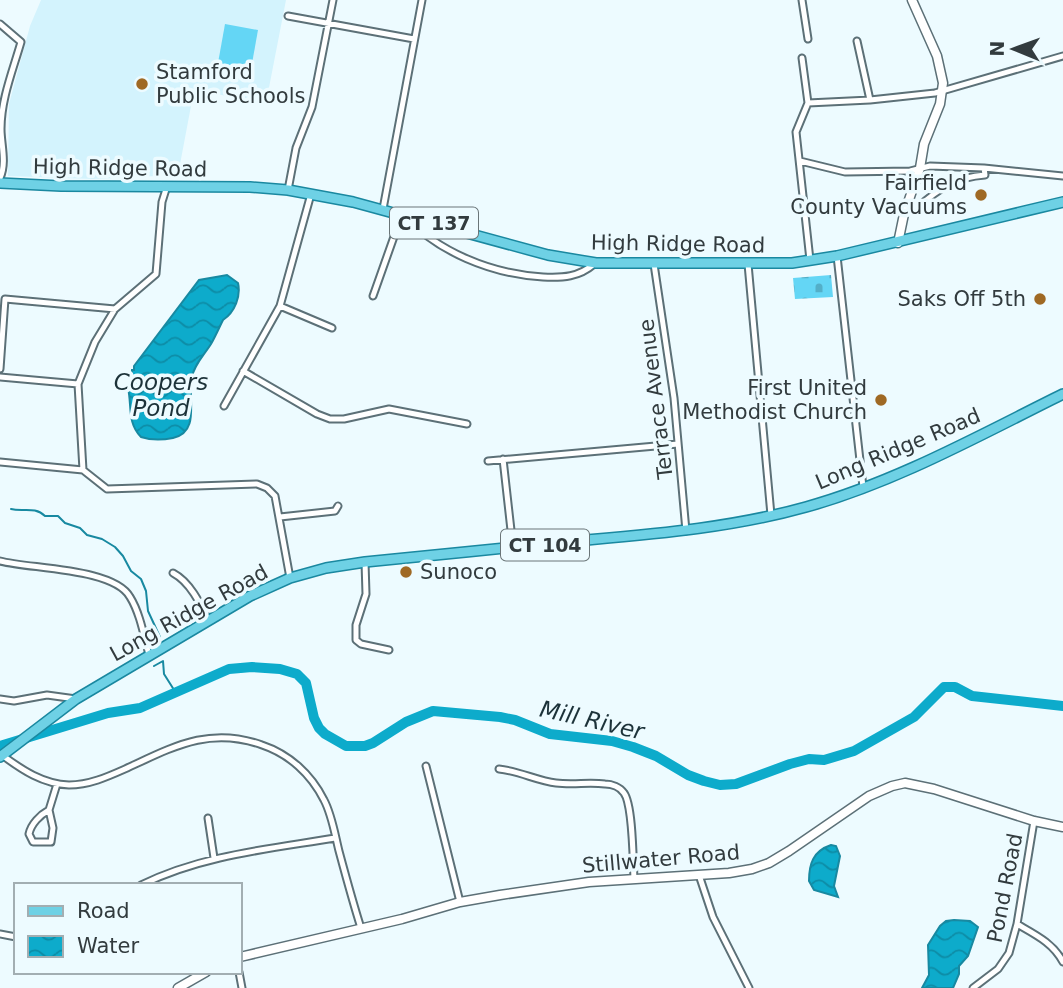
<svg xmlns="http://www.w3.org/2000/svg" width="1063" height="988" font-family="'DejaVu Sans',sans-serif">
<defs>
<pattern id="cemetery-stones" width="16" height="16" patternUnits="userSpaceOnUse" patternTransform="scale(1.75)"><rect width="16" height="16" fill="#64d6f5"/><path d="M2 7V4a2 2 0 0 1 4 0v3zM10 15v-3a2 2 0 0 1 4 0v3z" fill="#53afc8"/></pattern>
<pattern id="water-waves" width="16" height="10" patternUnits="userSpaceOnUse" patternTransform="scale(1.75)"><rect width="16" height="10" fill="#0dabcb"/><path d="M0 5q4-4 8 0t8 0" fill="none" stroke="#0d8ca6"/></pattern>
</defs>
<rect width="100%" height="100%" fill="#edfbff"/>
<path fill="#d3f3fd" d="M41,0H286L266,103L194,90L178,175L93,179L8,176L9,104L30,26Z"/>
<path fill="url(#cemetery-stones)" d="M831,275L833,297L795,299L793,278Z"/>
<path fill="#64d6f5" d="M225,24L258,30L251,69L218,63Z"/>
<path fill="url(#water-waves)" stroke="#1889a1" stroke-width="2" d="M227,275L238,283C241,296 235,312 223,320C219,328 215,337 211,344C204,355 194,365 192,377C187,398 201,432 173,438C163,440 150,440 141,437C127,423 132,405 128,388L131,385L132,370H134V366L199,280Z
M831,845L836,846L840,856L834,886L838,897L814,890L809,881C809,864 813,851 831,845Z
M954,920L970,921L978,927L968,956L959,966V974L953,988H922L929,975L928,945L940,926L946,921Z"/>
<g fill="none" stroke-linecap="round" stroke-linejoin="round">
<path stroke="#1889a1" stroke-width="2" d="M11,509C23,512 35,506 45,516H58L65,523L80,528L87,535L102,539L115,547L123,556L131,571L141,579L146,591L148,611L160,637
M154,666L163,661L164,674L176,693"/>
<path stroke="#0dabcb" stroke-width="10" d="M0,746L108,713L140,708L229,669L252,667L280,669L297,674L306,683L314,718L319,728L325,734L346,746H365L373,743L406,722L433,711L500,717L515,720L550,734L612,741L633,747L656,756L688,775L704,781L720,785L736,784L790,764L809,759L824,760L854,751L914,717L944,687H955L972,696L1063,706"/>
<defs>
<path id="street" d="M802,0L808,39
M288,16L414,39
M0,24L21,42C13,70 1,99 1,129C1,144 7,163 0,178
M857,41L870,100
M802,58L808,103L796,132L810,260
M808,103L870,100L935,93L1063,56
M800,161L845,172L910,171L930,166L984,168L1063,176
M288,190L296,148L312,107L333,0
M917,208C938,189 956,177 985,175L984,168
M383,209L422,0
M837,256L863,487
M654,264L674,398L686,531
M748,264L771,515
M373,296L402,214C438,252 491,274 543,277C563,278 579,277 594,264
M280,306L332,328
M0,369L5,299L115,309
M243,371L317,414L330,419H344L389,409L467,424
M0,377L78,384
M224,406L280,306L311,194
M503,459L513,548
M488,461L678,444
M0,462L83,470L107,489L257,484L267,488L275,496L290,578
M83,470L78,384L95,342L115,309L156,274L162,202L167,186
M280,517L335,511L338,506
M0,561C31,569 114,568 130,597C140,613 144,636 149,655
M365,562L366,594L356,625V640L361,644L389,650
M173,573C190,582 200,603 208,620
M0,699L14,701L47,695L76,699
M2,755C22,770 43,784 69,785C89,785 107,777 125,769C173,747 209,726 262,745C289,754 311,774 324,800C332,815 335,835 339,851C346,877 353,903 361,928
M426,766L460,902
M499,769C519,771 538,781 556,783C573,785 589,782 605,784C612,784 620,787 624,793C633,805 633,861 634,879
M49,810L53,828L51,842H33L29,834C31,824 40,815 49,810L57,784
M208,818L214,858
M699,875L713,917L749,988
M141,885C202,855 269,849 335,838
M1017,924C1036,935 1053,943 1063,962
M0,934L16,937
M239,972L242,988
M973,988L998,969L1009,953L1017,924L1034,821"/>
<path id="secondary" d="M898,243L904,214L920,168L924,144L940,104L943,83L937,56L912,0
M240,957L402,919L460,902L500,895L589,882L729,873L752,869L769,863L789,851L869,796L892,786L905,783L934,789L1034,821L1063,827
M178,988L206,972"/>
<path id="primary" d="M0,183L61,186L250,187L288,190L353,202L548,255L596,263H792L837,256L1063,202
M0,757L76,699L250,596L290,578L326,568L365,562C435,555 506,548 576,541C654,534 731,528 806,507C896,482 980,435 1063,394"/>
</defs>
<use href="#street" stroke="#5c7077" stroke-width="9"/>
<use href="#secondary" stroke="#5c7077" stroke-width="11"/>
<use href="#primary" stroke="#1a88a0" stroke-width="12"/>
<use href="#street" stroke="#fff" stroke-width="5"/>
<use href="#secondary" stroke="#fff" stroke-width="8"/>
<use href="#primary" stroke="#6ed1e5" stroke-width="9"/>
</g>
<g fill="#9f6924" stroke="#edfbff" stroke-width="2.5">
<circle cx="142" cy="84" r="7"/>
<circle cx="981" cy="195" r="7"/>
<circle cx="1040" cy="299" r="7"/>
<circle cx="881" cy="400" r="7"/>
<circle cx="406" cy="572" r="7"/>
</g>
<g text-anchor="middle" stroke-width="7" stroke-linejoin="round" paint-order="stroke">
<g fill="#edfbff" stroke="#6a7578" stroke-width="2">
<rect x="390" y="207.5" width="88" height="31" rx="5"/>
<rect x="501" y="529.5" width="88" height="31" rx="5"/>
</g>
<g font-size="19" font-weight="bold" fill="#323b3e">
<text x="434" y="230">CT 137</text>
<text x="545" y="552">CT 104</text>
</g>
<g font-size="21" fill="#323b3e" stroke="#edfbff" text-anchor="end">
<text x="156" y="79" text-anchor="start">Stamford<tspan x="156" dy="24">Public Schools</tspan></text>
<text x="967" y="190">Fairfield<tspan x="967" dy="24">County Vacuums</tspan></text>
<text x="1026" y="306">Saks Off 5th</text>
<text x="867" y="395">First United<tspan x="867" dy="24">Methodist Church</tspan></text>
<text x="420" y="579" text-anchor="start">Sunoco</text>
</g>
<g font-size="21" fill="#323b3e" stroke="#edfbff">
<text transform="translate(120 168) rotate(1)" y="7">High Ridge Road</text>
<text transform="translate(678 244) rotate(1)" y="7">High Ridge Road</text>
<text transform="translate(656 399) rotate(-97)" y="7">Terrace Avenue</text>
<text transform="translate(898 449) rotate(-23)" y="7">Long Ridge Road</text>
<text transform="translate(189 613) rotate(-29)" y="7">Long Ridge Road</text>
<text transform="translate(661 859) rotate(-5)" y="7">Stillwater Road</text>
<text transform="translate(1005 888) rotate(-79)" y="7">Pond Road</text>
</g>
<g font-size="23" font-style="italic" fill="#1c3239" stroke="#edfbff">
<text x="161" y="390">Coopers<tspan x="161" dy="26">Pond</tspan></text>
<text transform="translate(592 720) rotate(13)" y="8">Mill River</text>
</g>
</g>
<rect x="14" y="883" width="228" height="91" fill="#edfbff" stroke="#a2aeb2" stroke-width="2"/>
<rect x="28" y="906" width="35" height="10" fill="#6ed1e5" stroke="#a2aeb2" stroke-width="2"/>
<text x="77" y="918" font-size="21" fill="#323b3e">Road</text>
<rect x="28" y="936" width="35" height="21" fill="url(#water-waves)" stroke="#a2aeb2" stroke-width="2"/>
<text x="77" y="953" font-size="21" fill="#323b3e">Water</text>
<g transform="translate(1014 49) rotate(271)" stroke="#edfbff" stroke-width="5" paint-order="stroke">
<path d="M0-5L12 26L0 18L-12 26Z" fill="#323b3e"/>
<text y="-10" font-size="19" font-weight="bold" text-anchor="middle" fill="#323b3e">N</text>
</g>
</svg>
